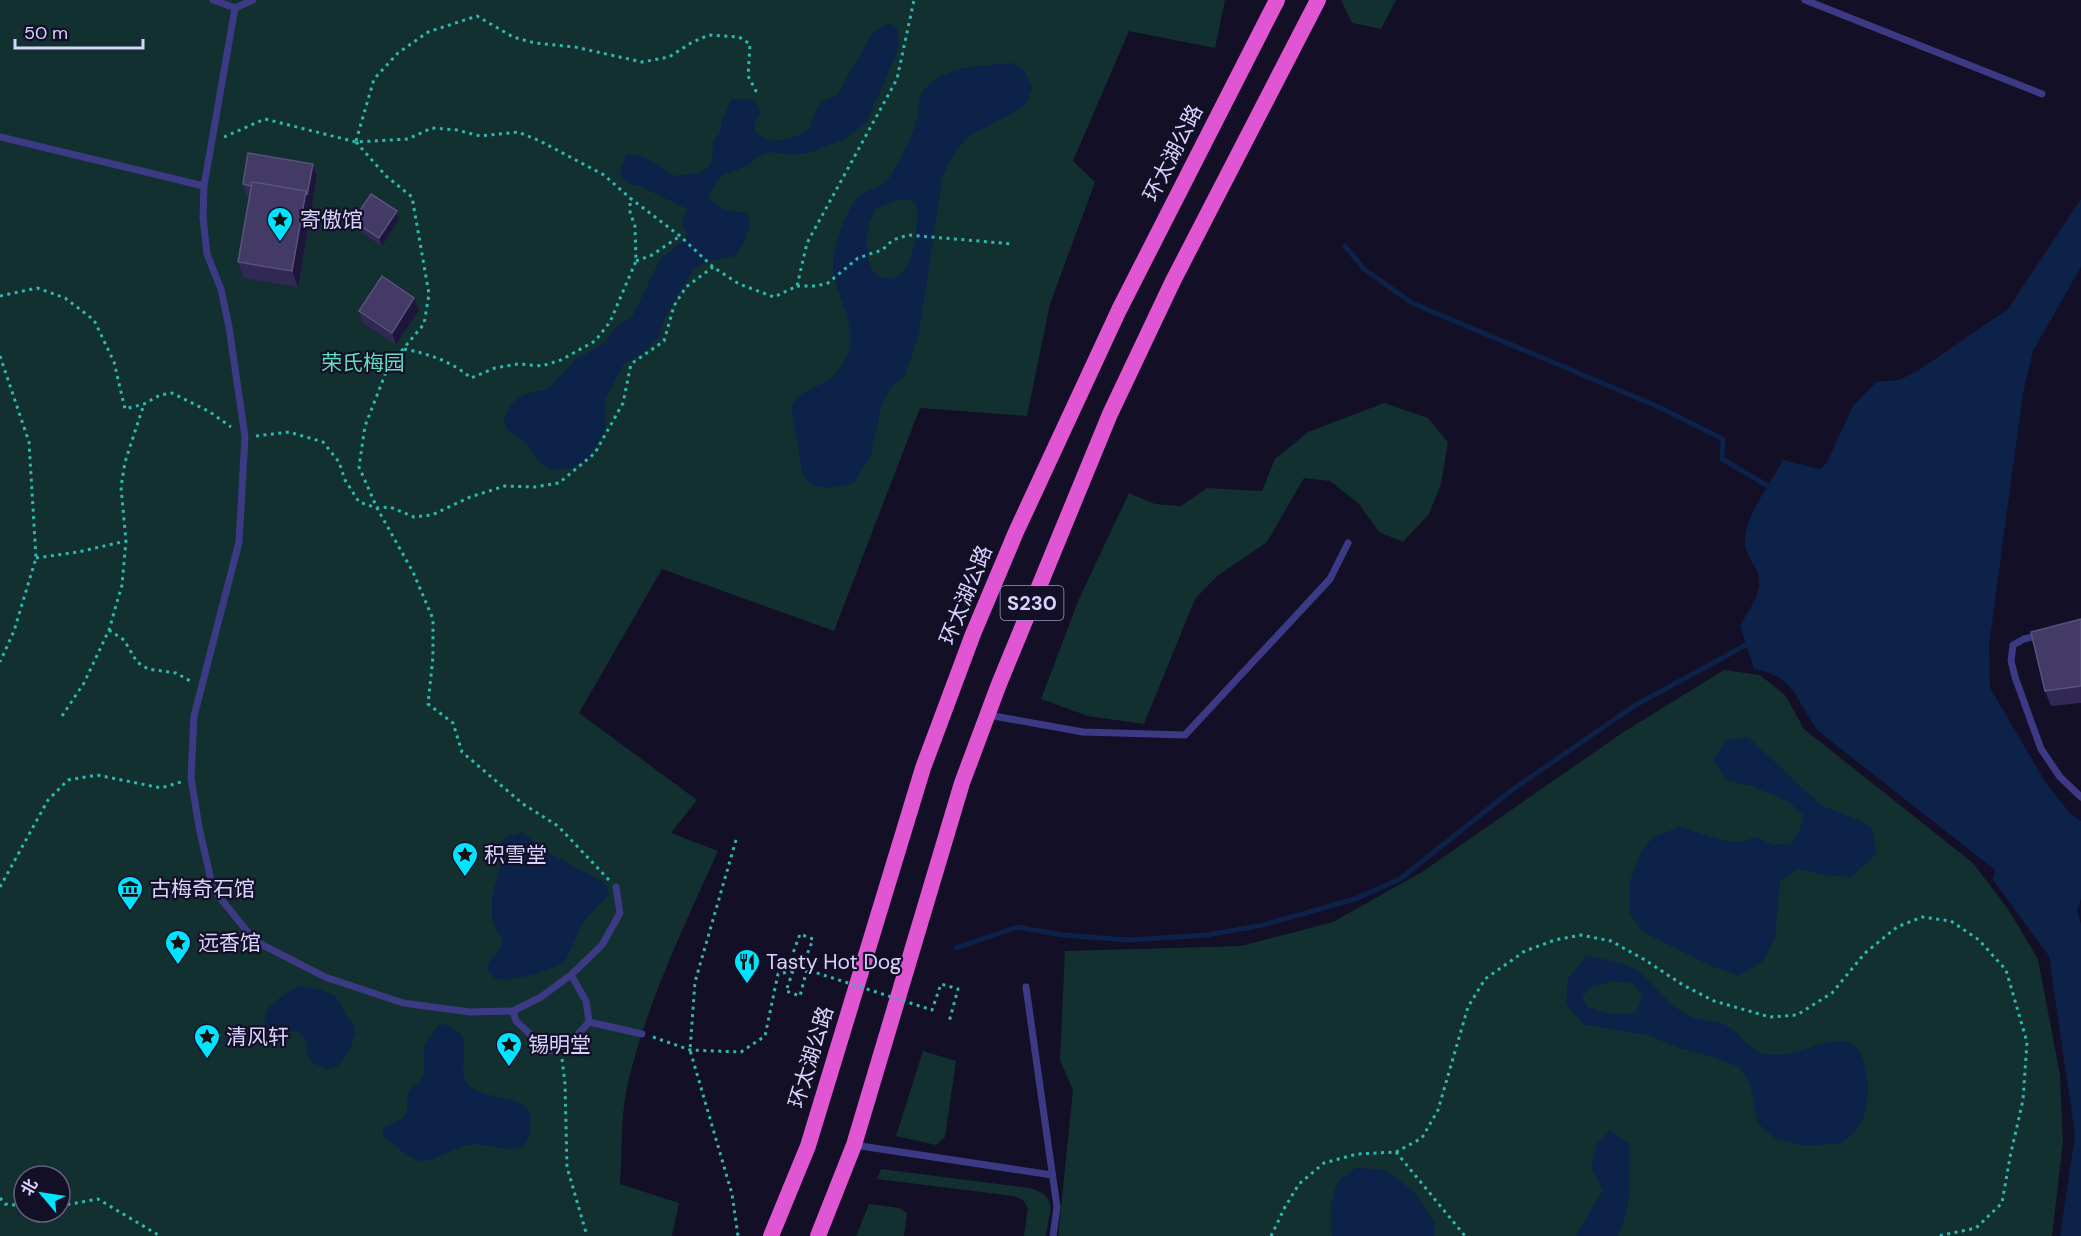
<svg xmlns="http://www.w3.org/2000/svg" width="2081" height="1236" font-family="'DM Sans','Noto Sans SC',sans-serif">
<rect width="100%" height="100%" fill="#130f26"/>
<path fill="#12302f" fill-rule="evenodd" d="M0,0H1225L1215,48L1129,31L1073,161L1095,182L1050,304L1027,416L920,408L834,631L662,569L579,713L697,800L671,833L718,851C683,929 644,1008 626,1092C621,1119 622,1155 620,1184L679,1203L672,1236H0ZM24,1176H60V1212H24Z
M1341,0H1396L1381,29L1352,23Z
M1384,403L1428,418L1448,442L1441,484L1429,514L1403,542L1379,532L1359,504L1330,481L1304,478L1267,542L1216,577L1195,599L1144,724L1088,716L1041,699L1079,599L1129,493L1155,504L1181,506L1207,488L1262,491L1275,459L1308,432Z
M1724,670L1760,675L1785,695L1804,729L1973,863L2008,909L2038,959L2060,1075L2063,1142L2052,1236H1058L1073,1090L1060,1060L1065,951L1241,946L1333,922L1422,872L1622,733Z
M923,1051L956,1061L945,1137L936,1145L896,1136Z
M881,1169L1030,1188C1060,1197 1049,1211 1046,1236H1024L1028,1208L1023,1200L1014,1196L877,1179Z
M869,1204L899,1208L907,1213L904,1236H856Z"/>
<path fill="#0c2248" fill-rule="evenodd" d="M889,23L897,27L899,45L896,55L866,123L843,140L808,153L790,155L772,152L755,158L749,165L723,175L717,181L708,198L722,209L748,214C752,231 745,243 735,256L708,261L693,270L664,319L659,337L646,350L623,365L606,398V427L588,460L571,468L553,470L545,467L538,461L528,445L507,429L503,421L511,404L525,394L548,389L575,360L606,342L617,326L632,317L661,258L682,242L687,234C681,224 682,219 687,209L640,186L631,185L623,179L620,171L626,155C644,152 659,167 674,176L700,173L707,168L712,160L713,142L721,131V122L732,99H750L757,104L760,113L755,122V132C759,134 764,138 768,140C780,144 803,135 811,127L812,118L821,102L837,95L873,32Z
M1011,63C1025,67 1027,76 1032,88L1025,106L968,137L956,151L943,174L919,333L905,376L891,387L882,404L871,455L856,480L849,485L831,488L813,486L805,479L802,471L791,408C798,388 819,389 833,376C839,371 845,361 848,353C859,324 831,290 833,261C834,245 848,204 861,195C870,189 886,185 891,176C899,160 912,139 916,122C920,111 916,97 926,88C947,65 982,66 1011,63ZM901,199L910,200L916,205C919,218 914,255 907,266C903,272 898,275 893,279C887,278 879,277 875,273C865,263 866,238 869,225C870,219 874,213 877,208Z
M2081,199V267L2033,351L2023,393L1989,645L1990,688L2046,783L2070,813L2081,821V899L2077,910L2081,925V1236H2060L2075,1135L2049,956L1993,880L1995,870L1817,730L1792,689L1780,678L1770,673L1754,669L1740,626C1747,612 1761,596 1759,579C1756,559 1741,558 1746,531C1752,506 1771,483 1783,460L1820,469L1827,462L1853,406L1876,382L1899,380L1919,370L2008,309Z
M1748,737L1822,806L1854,818L1872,827L1877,853L1851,877L1824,875L1797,869L1780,881L1775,938L1763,961L1739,976L1709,965L1642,931L1629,912L1630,881L1640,854L1653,837L1681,827L1722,840L1740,842L1756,837L1773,845L1790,844L1800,830L1803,815L1789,802L1754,787L1727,780L1713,761L1726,740Z
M523,832L543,850L602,881L608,887L609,895L583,922L565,961L558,966L533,975L504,980L495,978L487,971L489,962L500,949L502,940L493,923L492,915V897L501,862L500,844L506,837Z
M1587,956C1605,960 1628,962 1643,975C1659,989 1669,1007 1690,1016C1702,1022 1719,1020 1729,1027C1739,1033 1747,1046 1757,1051C1787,1065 1830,1033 1850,1043C1872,1055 1871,1105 1861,1123C1857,1131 1848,1137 1842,1143L1807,1146L1775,1139L1758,1123L1750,1084L1739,1067L1716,1058L1676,1047L1650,1036L1584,1025L1566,1004L1568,978ZM1613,981L1634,984L1642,995L1636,1013L1611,1014L1588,1007L1582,997L1591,987Z
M299,986C311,988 333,990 340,1002C345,1011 344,1017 353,1022L356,1032L349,1051L338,1066L329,1069L312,1063L308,1055L305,1038L299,1032H289L282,1043C246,1019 273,1000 299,986Z
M446,1024C450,1027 458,1030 461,1035C470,1049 457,1070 468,1084C483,1101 520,1094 530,1112C532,1117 531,1124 530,1130C527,1165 488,1140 469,1145C457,1147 430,1163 421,1161C408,1157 394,1145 383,1136V1128L401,1119L407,1112L408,1093L412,1086L420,1082L424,1073V1048L428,1039L438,1026Z
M1609,1131L1630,1144C1630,1175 1632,1208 1618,1236H1576L1603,1190L1591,1167L1597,1143Z
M1357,1167L1388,1171L1414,1192L1435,1223V1236H1332C1329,1222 1330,1190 1341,1179C1346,1175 1352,1171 1357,1167Z"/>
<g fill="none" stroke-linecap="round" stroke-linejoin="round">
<path stroke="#0c2248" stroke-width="5" d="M1345,246L1364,269L1412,303L1659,407L1723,439L1722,459L1768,486
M956,948L1017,927L1063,935L1128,940L1207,935L1263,925L1355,899L1400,879L1512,790L1634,706L1746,645"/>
<path stroke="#2fb8b0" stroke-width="3" stroke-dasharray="3 4.5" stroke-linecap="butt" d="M224,137L265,119L356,142L408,139L432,128L457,130L480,136L518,132L540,141L604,175L630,198L680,236L713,267L739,284L774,297L797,286L807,243L897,79L914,0
M356,141L374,79L398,53L428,32L477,16L513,37L535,43L575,47L642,62L669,57L691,43L709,35L739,37L750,44L748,76L757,93
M356,142L386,176L412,197L429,294L424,324L388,367L365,426L359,467L377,508L413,572L433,619V657L428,704L453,723L462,752L523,804L558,826L609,880
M636,261L652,255L680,236
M797,286H816L828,283L858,258L882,250L893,240L908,235L1013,244
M0,296L37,288L65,298L94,320L114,362L125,409L144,404L160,395L172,393L210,412L231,427
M404,349C429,354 451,361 471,378L495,368L518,364L542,366L561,360L595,341L610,322L636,261L635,226L630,212V198
M0,356L29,442L36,558L14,631L0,662
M256,436L289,432L323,442L339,462L345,480L359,502L377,508L390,507L414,517L432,515L470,497L505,486L535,487L559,483L595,453L623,403L631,364L664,341L674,306L686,287L713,267
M36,558L78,552L126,541
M109,630L124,640L137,662L148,669L176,673L192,682
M62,716L84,683L109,630L122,585L126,541L121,487L125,462L144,404
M736,840L695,982L690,1050L732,1194L738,1236
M0,887L48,800L68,780L97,775L161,788L181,782
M793,971L786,991L800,996L807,969
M653,1037L690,1050L741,1052L765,1036L778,974L793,971L805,960
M562,1059L565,1084L567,1167L587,1236
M1396,1152L1465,1236
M0,1198L5,1204L24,1206
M60,1206L98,1199L160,1236
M1271,1236L1285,1207L1299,1184L1324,1163L1357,1154L1396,1152L1422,1138L1438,1110L1468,1007L1485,979L1525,951L1555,940L1581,935L1611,941L1645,960L1683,985L1714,1001L1770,1017L1797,1015L1832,993L1865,953L1897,927L1922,917L1951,921L1979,940L2006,970L2027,1042L2023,1100L2010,1157L2002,1203L1976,1228L1938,1236"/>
<path stroke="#3d3a85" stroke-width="7" d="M213,0L235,8L204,186L203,217L207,254L221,289L229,327L245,437L239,542L194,716L191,778L199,827L213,889L255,941L325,977L403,1003L470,1012L513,1011L541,997L571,975L602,945L620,913L616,887
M1805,0L2042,94
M235,8L253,0
M0,137L204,186
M2041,635L2024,639L2013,645L2011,661L2015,677L2041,749L2060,777L2081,797
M988,715L1083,732L1185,735L1330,579L1348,543
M571,975L586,1001L589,1022
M1026,987L1057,1207L1053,1236
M513,1011L516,1021L548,1051C567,1047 577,1036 589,1022L642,1034
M854,1145L1052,1175"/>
<path stroke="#e055d1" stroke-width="16" d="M771,1236L808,1146L923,768L973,634L1016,532L1119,310L1277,0
M818,1236L854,1145L962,783L999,684L1110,414L1173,281L1318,0"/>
<path stroke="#2fb8b0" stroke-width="3" stroke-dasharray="3 4.5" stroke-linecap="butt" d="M805,960L813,939L800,934L789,964L932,1010L941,984L958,989L949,1022"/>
</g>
<path fill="#312854" d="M317,176L298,287L244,278L238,262L249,197L247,196L243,184Z
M397,211L399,219L382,246L356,229L353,221Z
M419,310L396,345L363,323L359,311Z
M2081,619V703L2051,706L2045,691Z"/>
<path fill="#1d163a" d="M313,164L317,176L298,287L292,271L306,191Z
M397,211L399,219L382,246L379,238Z
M414,298L419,310L396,345L392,333Z"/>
<path fill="#433a66" stroke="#5a527e" stroke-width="1.5" d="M248,153L313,164L307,195L306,191L252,182L251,186L243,184Z
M252,182L306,191L292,271L238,262Z
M371,194L397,211L379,238L353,221Z
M382,276L414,298L392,333L359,311Z
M2081,619V686L2045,691L2031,632Z"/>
<defs>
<symbol id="sight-pin" viewBox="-11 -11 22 30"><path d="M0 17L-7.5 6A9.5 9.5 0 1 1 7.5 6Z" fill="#00e5ff" stroke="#130f26"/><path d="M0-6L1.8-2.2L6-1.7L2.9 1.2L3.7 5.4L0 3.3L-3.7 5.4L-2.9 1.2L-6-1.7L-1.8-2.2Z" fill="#111"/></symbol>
<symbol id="museum-pin" viewBox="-11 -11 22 30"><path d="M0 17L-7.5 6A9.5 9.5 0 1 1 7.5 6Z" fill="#00e5ff" stroke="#130f26"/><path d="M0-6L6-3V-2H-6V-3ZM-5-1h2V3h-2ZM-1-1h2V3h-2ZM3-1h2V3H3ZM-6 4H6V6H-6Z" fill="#111"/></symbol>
<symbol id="restaurant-pin" viewBox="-11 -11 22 30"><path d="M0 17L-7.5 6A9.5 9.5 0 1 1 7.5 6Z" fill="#00e5ff" stroke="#130f26"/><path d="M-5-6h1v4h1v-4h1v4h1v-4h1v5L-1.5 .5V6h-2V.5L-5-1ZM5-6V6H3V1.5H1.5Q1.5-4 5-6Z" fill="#111"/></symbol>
</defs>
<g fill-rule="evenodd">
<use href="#sight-pin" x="265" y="205" width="30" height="40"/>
<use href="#sight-pin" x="450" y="840" width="30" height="40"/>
<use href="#museum-pin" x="115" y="874" width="30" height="40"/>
<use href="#sight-pin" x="163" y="928" width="30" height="40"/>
<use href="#restaurant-pin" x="732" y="947" width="30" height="40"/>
<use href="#sight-pin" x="192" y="1022" width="30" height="40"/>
<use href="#sight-pin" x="494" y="1030" width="30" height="40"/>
</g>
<g text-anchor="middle" stroke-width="4.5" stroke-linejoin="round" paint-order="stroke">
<rect fill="#130f26" stroke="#9e99be" stroke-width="1.5" x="1000.5" y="586" width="63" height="34" rx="4.5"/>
<g font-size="20" font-weight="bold" fill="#d9d4ff">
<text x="1032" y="610">S230</text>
</g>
<g font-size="21" fill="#d9d4ff" stroke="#130f26">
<text transform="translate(1173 153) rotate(-63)" y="7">环太湖公路</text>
<text transform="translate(966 595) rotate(-68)" y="7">环太湖公路</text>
<text transform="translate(811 1057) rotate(-73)" y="7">环太湖公路</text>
</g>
<g font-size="21" fill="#d9d4ff" stroke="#130f26" text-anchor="start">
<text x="300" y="227">寄傲馆</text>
<text x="484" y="862">积雪堂</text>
<text x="150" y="896">古梅奇石馆</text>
<text x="198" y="950">远香馆</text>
<text x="766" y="969">Tasty Hot Dog</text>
<text x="226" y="1044">清风轩</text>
<text x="528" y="1052">锡明堂</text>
</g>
<g font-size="21" fill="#5fe0c0" stroke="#130f26">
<text x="363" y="370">荣氏梅园</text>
</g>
</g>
<g transform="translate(42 1194) rotate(299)"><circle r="28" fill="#130f26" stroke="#625e7d" stroke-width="1.5"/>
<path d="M0-4.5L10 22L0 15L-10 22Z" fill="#00e5ff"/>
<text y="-9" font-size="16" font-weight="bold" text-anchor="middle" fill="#d9d4ff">北</text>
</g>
<path d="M15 39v9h128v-9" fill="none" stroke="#d9d4ff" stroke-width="3"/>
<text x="24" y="39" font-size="18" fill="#d9d4ff" stroke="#130f26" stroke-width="4.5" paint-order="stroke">50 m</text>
</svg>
